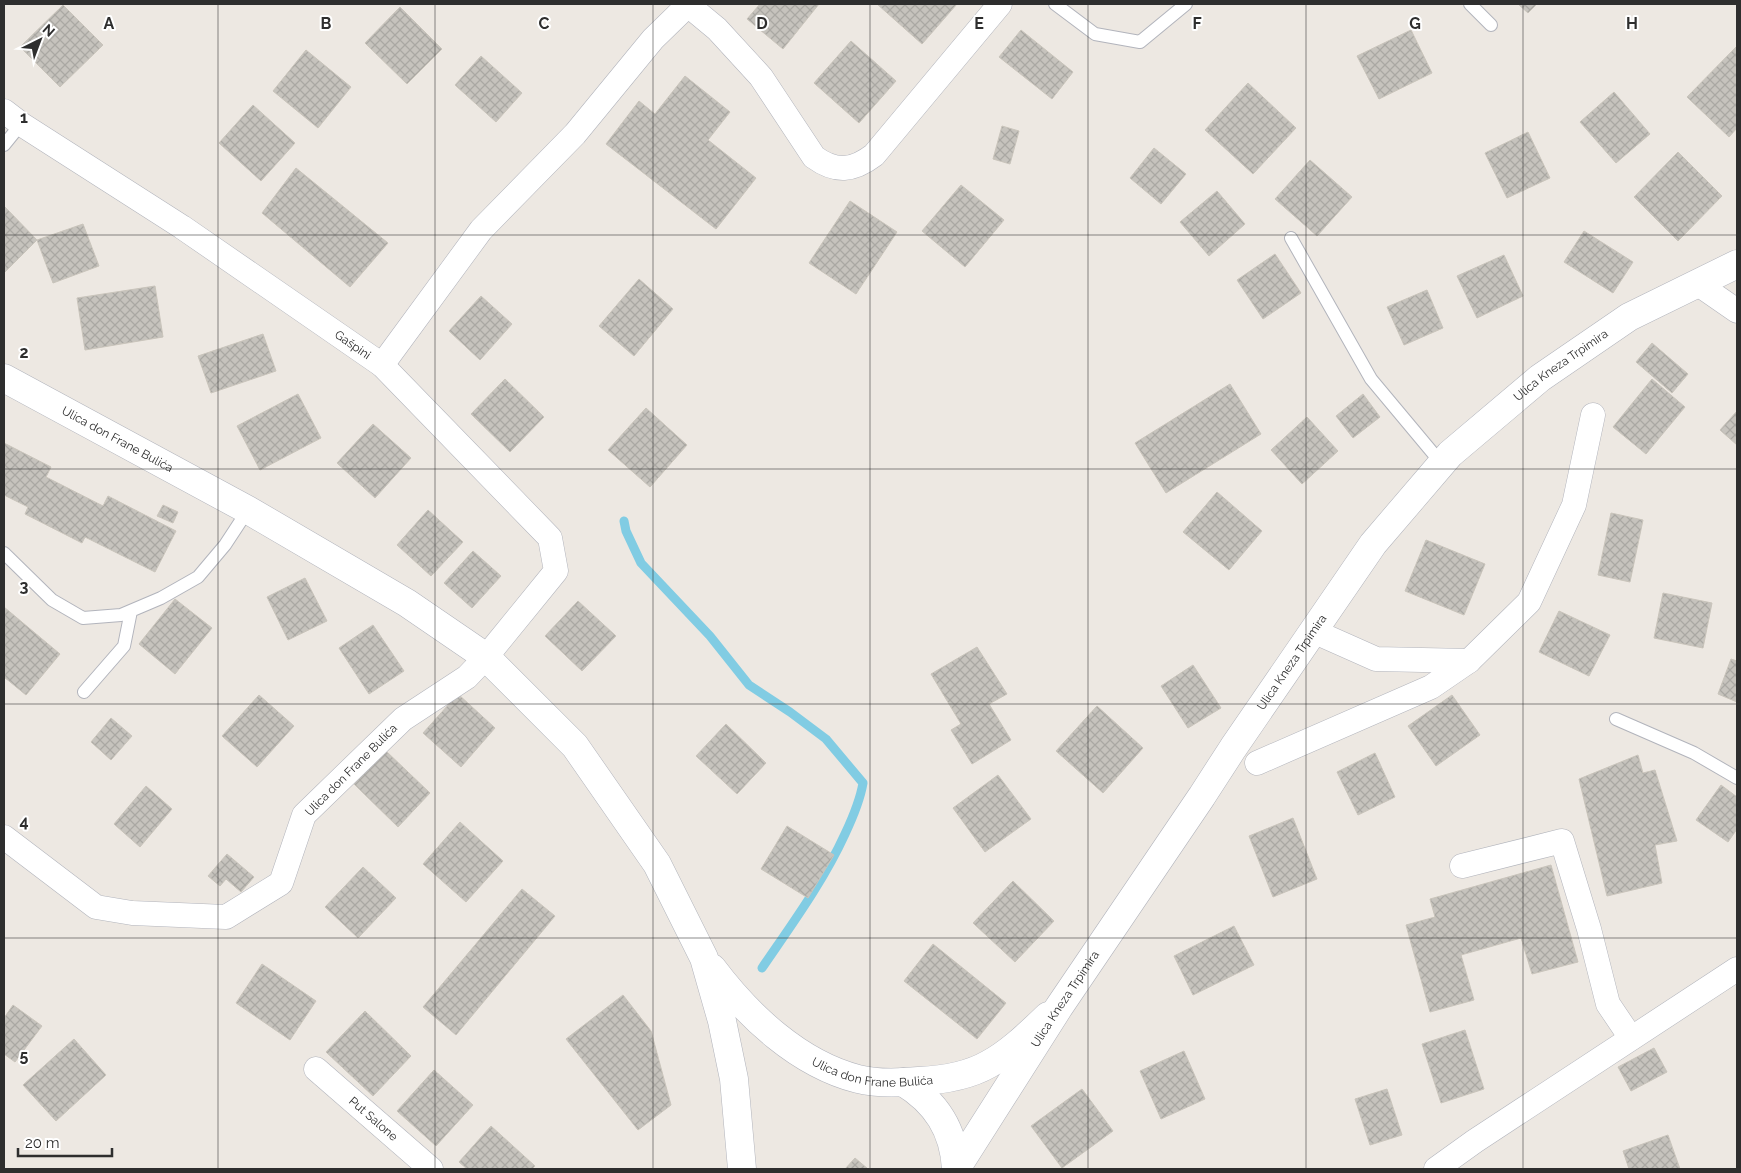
<svg xmlns="http://www.w3.org/2000/svg" width="1741" height="1173" font-family="Raleway,sans-serif">
<defs>
<pattern id="building-cross-hatch" width="8" height="8" patternUnits="userSpaceOnUse" patternTransform="scale(1.25)"><rect width="8" height="8" fill="#c6c3bd"/><path d="M0 0l8 8M0 8l8-8" fill="none" stroke="#aaa8a3"/></pattern>
</defs>
<rect width="100%" height="100%" fill="#ede8e2"/>
<g fill="none" stroke-linecap="round" stroke-linejoin="round">
<path stroke="#81cce3" stroke-width="9" d="M624,521L626,531L641,563L710,636L749,685L790,712L826,739L863,783C860,801 853,817 845,834C823,882 792,924 762,968"/>
</g>
<path fill="url(#building-cross-hatch)" stroke="#c9c4bb" d="M760,4H819L783,49L747,19Z
M877,4H957L922,44Z
M1518,4H1537L1528,13Z
M63,5L103,45L60,87L20,47Z
M400,7L442,49L407,84L365,43Z
M1021,30L1073,72L1052,99L999,57Z
M1411,30L1432,73L1379,99L1357,56Z
M851,41L896,81L859,123L814,83Z
M1736,47L1737,48V128L1729,137L1687,97Z
M306,50L351,87L318,128L273,91Z
M481,56L522,93L496,122L455,85Z
M685,76L730,112L708,140L756,178L716,229L606,144L639,101L655,114Z
M1248,83L1296,128L1253,174L1205,130Z
M1614,92L1650,134L1616,163L1580,122Z
M253,105L295,143L261,181L219,143Z
M1002,126L1019,131L1010,164L993,159Z
M1528,132L1550,178L1507,198L1485,153Z
M1154,148L1186,174L1161,204L1130,178Z
M1678,152L1722,196L1678,241L1634,197Z
M1310,160L1352,197L1317,236L1275,199Z
M296,168L388,243L350,287L262,213Z
M961,185L1004,220L965,267L922,231Z
M1217,191L1245,224L1209,256L1180,222Z
M850,201L897,232L856,294L809,263Z
M4,206L37,240L4,273Z
M83,224L99,266L53,283L37,240Z
M1584,231L1633,262L1613,293L1564,262Z
M1275,254L1301,293L1263,319L1237,280Z
M1504,255L1523,296L1477,318L1457,276Z
M639,279L673,309L634,356L599,326Z
M155,286L163,337L85,350L77,298Z
M1427,290L1443,328L1404,345L1387,307Z
M481,296L512,324L480,360L449,331Z
M263,334L276,371L211,393L198,356Z
M1652,343L1688,374L1672,393L1636,362Z
M505,379L544,417L510,452L471,414Z
M1652,379L1685,407L1646,454L1613,427Z
M1230,384L1261,434L1166,493L1135,443Z
M298,394L321,438L260,470L237,426Z
M1363,394L1380,417L1353,438L1336,416Z
M646,408L687,445L650,487L608,450Z
M1737,411V445L1720,430Z
M1307,417L1338,451L1302,484L1271,450Z
M373,424L411,458L375,498L337,463Z
M4,443L51,467L46,477L103,506L108,496L176,531L155,572L85,537L82,543L25,514L28,507L4,495Z
M1217,492L1262,531L1229,570L1183,532Z
M163,505L178,512L173,523L157,516Z
M428,510L463,542L431,576L397,545Z
M1611,513L1643,520L1630,582L1598,575Z
M1426,540L1485,564L1464,615L1405,591Z
M473,551L501,576L472,608L444,583Z
M305,578L327,621L288,640L267,597Z
M1663,593L1712,603L1703,648L1654,638Z
M175,599L212,628L175,674L139,644Z
M578,601L616,636L582,671L545,636Z
M4,607L60,654L26,695L4,677Z
M1559,611L1610,635L1589,676L1539,652Z
M373,625L404,671L369,694L339,648Z
M977,647L1007,694L989,704L1011,740L972,764L951,730L961,724L931,674Z
M1731,659L1737,661V702L1718,694Z
M1193,665L1221,708L1188,728L1161,686Z
M458,694L495,728L461,767L423,733Z
M259,695L294,726L257,767L222,736Z
M1452,695L1480,735L1436,766L1408,726Z
M1097,706L1143,748L1103,793L1056,751Z
M111,718L132,736L111,760L91,742Z
M726,724L766,763L737,794L696,756Z
M386,751L430,793L398,827L354,784Z
M1375,753L1395,797L1358,815L1337,772Z
M1638,755L1643,773L1655,770L1677,841L1655,845L1662,883L1607,896L1579,779Z
M998,775L1031,819L985,852L953,808Z
M1721,785L1737,797V829L1728,842L1696,820Z
M146,786L172,809L140,847L114,824Z
M1293,818L1317,879L1273,897L1249,836Z
M460,822L503,861L466,902L423,864Z
M787,826L834,855L808,898L761,869Z
M227,854L254,877L241,892L226,879L220,886L208,876Z
M1551,865L1578,962L1532,974L1521,938L1461,955L1474,1000L1430,1012L1406,925L1435,917L1430,899Z
M363,867L396,898L358,938L325,907Z
M1013,881L1054,921L1015,962L973,923Z
M522,889L555,916L456,1035L423,1007Z
M1234,926L1254,965L1193,995L1174,956Z
M933,944L1006,1003L977,1039L904,981Z
M262,964L316,1001L290,1040L236,1003Z
M623,995L651,1031L671,1105L638,1130L566,1039Z
M13,1005L42,1026L15,1062L4,1054V1018Z
M365,1011L411,1056L373,1096L326,1052Z
M1465,1030L1484,1089L1441,1103L1422,1044Z
M74,1039L106,1075L56,1121L23,1085Z
M1654,1048L1667,1072L1631,1091L1618,1067Z
M1184,1051L1205,1099L1161,1119L1140,1071Z
M434,1070L473,1105L436,1146L397,1111Z
M1082,1089L1113,1131L1062,1168L1031,1126Z
M1387,1089L1402,1135L1370,1145L1355,1099Z
M491,1126L535,1166L532,1169H467L459,1162Z
M1668,1135L1680,1169H1629L1623,1151Z
M855,1158L868,1169H845Z"/>
<g fill="none" stroke-linecap="round" stroke-linejoin="round">
<defs>
<path id="service" d="M1055,4L1095,34L1140,42L1186,4
M1470,4L1491,25
M4,145L21,124
M1291,238L1371,379L1442,464
M4,553L52,600L83,618L121,615L161,598L198,577L225,545L248,510
M84,692L124,646L131,611
M1616,719L1694,753L1737,778"/>
<g id="minor">
<path d="M688,5L717,29L761,77L814,157C836,173 853,171 874,155L1000,4"/>
<path id="s1" d="M4,111L21,124L182,227L382,365L550,538L556,571L486,657L467,677L403,719L304,815L281,883L226,917L132,913L96,907L4,837"/>
<path d="M1698,284L1737,311"/>
<path d="M382,365L481,230L575,134L653,39L689,4"/>
<path d="M1313,631L1376,659L1469,661"/>
<path d="M1257,763L1431,687L1469,661L1529,602L1574,505L1593,415"/>
<path d="M1462,866L1562,841L1589,929L1608,1004L1631,1038"/>
<path id="s2" d="M316,1069L431,1169"/>
<path d="M1436,1169L1475,1141L1737,969"/>
</g>
<g id="tertiary">
<path id="s3" d="M4,378L248,510L407,603L486,657L575,746L657,864L704,958L722,1021L734,1079L742,1169"/>
<path id="s4" d="M712,968C748,1016 799,1064 858,1079C878,1084 899,1083 919,1081C943,1080 968,1076 989,1064C1011,1052 1030,1033 1048,1016"/>
</g>
<g id="secondary">
<path d="M903,1082C936,1102 954,1130 956,1169"/>
<path id="s5" d="M956,1169L1059,1007L1202,796L1233,748L1373,544L1450,454L1540,378L1629,317L1737,264"/>
</g>
</defs>
<use href="#service" stroke="#b2b4bc" stroke-width="14"/>
<use href="#minor" stroke="#b2b4bc" stroke-width="25"/>
<use href="#tertiary" stroke="#b2b4bc" stroke-width="29"/>
<use href="#secondary" stroke="#b2b4bc" stroke-width="29"/>
<use href="#service" stroke="#fff" stroke-width="12"/>
<use href="#minor" stroke="#fff" stroke-width="24"/>
<use href="#tertiary" stroke="#fff" stroke-width="28"/>
<use href="#secondary" stroke="#fff" stroke-width="28"/>
</g>
<path fill="none" stroke="#2e2e2e" stroke-width="1" stroke-opacity="0.55" d="M218,4V1169M435,4V1169M653,4V1169M870,4V1169M1088,4V1169M1306,4V1169M1523,4V1169M4,235H1737M4,469H1737M4,704H1737M4,938H1737"/>
<g text-anchor="middle" stroke-width="4" stroke-linejoin="round" paint-order="stroke">
<g font-size="12" fill="#2e2e2e" stroke="#fff">
<text dy="4" stroke="none"><textPath href="#s1" startOffset="420">Gašpini</textPath></text>
<text dy="4" stroke="none"><textPath href="#s5" startOffset="1012">Ulica Kneza Trpimira</textPath></text>
<text dy="4" stroke="none"><textPath href="#s3" startOffset="129">Ulica don Frane Bulića</textPath></text>
<text dy="4" stroke="none"><textPath href="#s5" startOffset="608">Ulica Kneza Trpimira</textPath></text>
<text transform="translate(351 770) rotate(-45)" y="4">Ulica don Frane Bulića</text>
<text dy="4" stroke="none"><textPath href="#s5" startOffset="202">Ulica Kneza Trpimira</textPath></text>
<text dy="4" stroke="none"><textPath href="#s4" startOffset="200">Ulica don Frane Bulića</textPath></text>
<text dy="4" stroke="none"><textPath href="#s2" startOffset="76">Put Salone</textPath></text>
</g>
</g>
<g font-size="16" text-anchor="middle" font-weight="bold" fill="#2e2e2e" stroke="#fff" stroke-width="4" stroke-linejoin="round" paint-order="stroke">
<text x="109" y="29">A</text>
<text x="326" y="29">B</text>
<text x="544" y="29">C</text>
<text x="762" y="29">D</text>
<text x="979" y="29">E</text>
<text x="1197" y="29">F</text>
<text x="1415" y="29">G</text>
<text x="1632" y="29">H</text>
<text x="24" y="123">1</text>
<text x="24" y="358">2</text>
<text x="24" y="592">3</text>
<text x="24" y="827">4</text>
<text x="24" y="1061">5</text>
</g>
<rect width="1741" height="1173" fill="none" stroke="#2e2e2e" stroke-width="10"/>
<g transform="translate(40 40) rotate(42)" stroke="#ffffff" stroke-width="4" paint-order="stroke">
<path d="M0-4L9 19L0 12L-9 19Z" fill="#2e2e2e"/>
<text y="-8" font-size="14" font-weight="bold" text-anchor="middle" fill="#2e2e2e">N</text>
</g>
<path d="M18 1148v8h94v-8" fill="none" stroke="#2e2e2e" stroke-width="2.5"/>
<text x="25" y="1148" font-size="15" fill="#2e2e2e" stroke="#ffffff" stroke-width="4" paint-order="stroke">20 m</text>
</svg>
